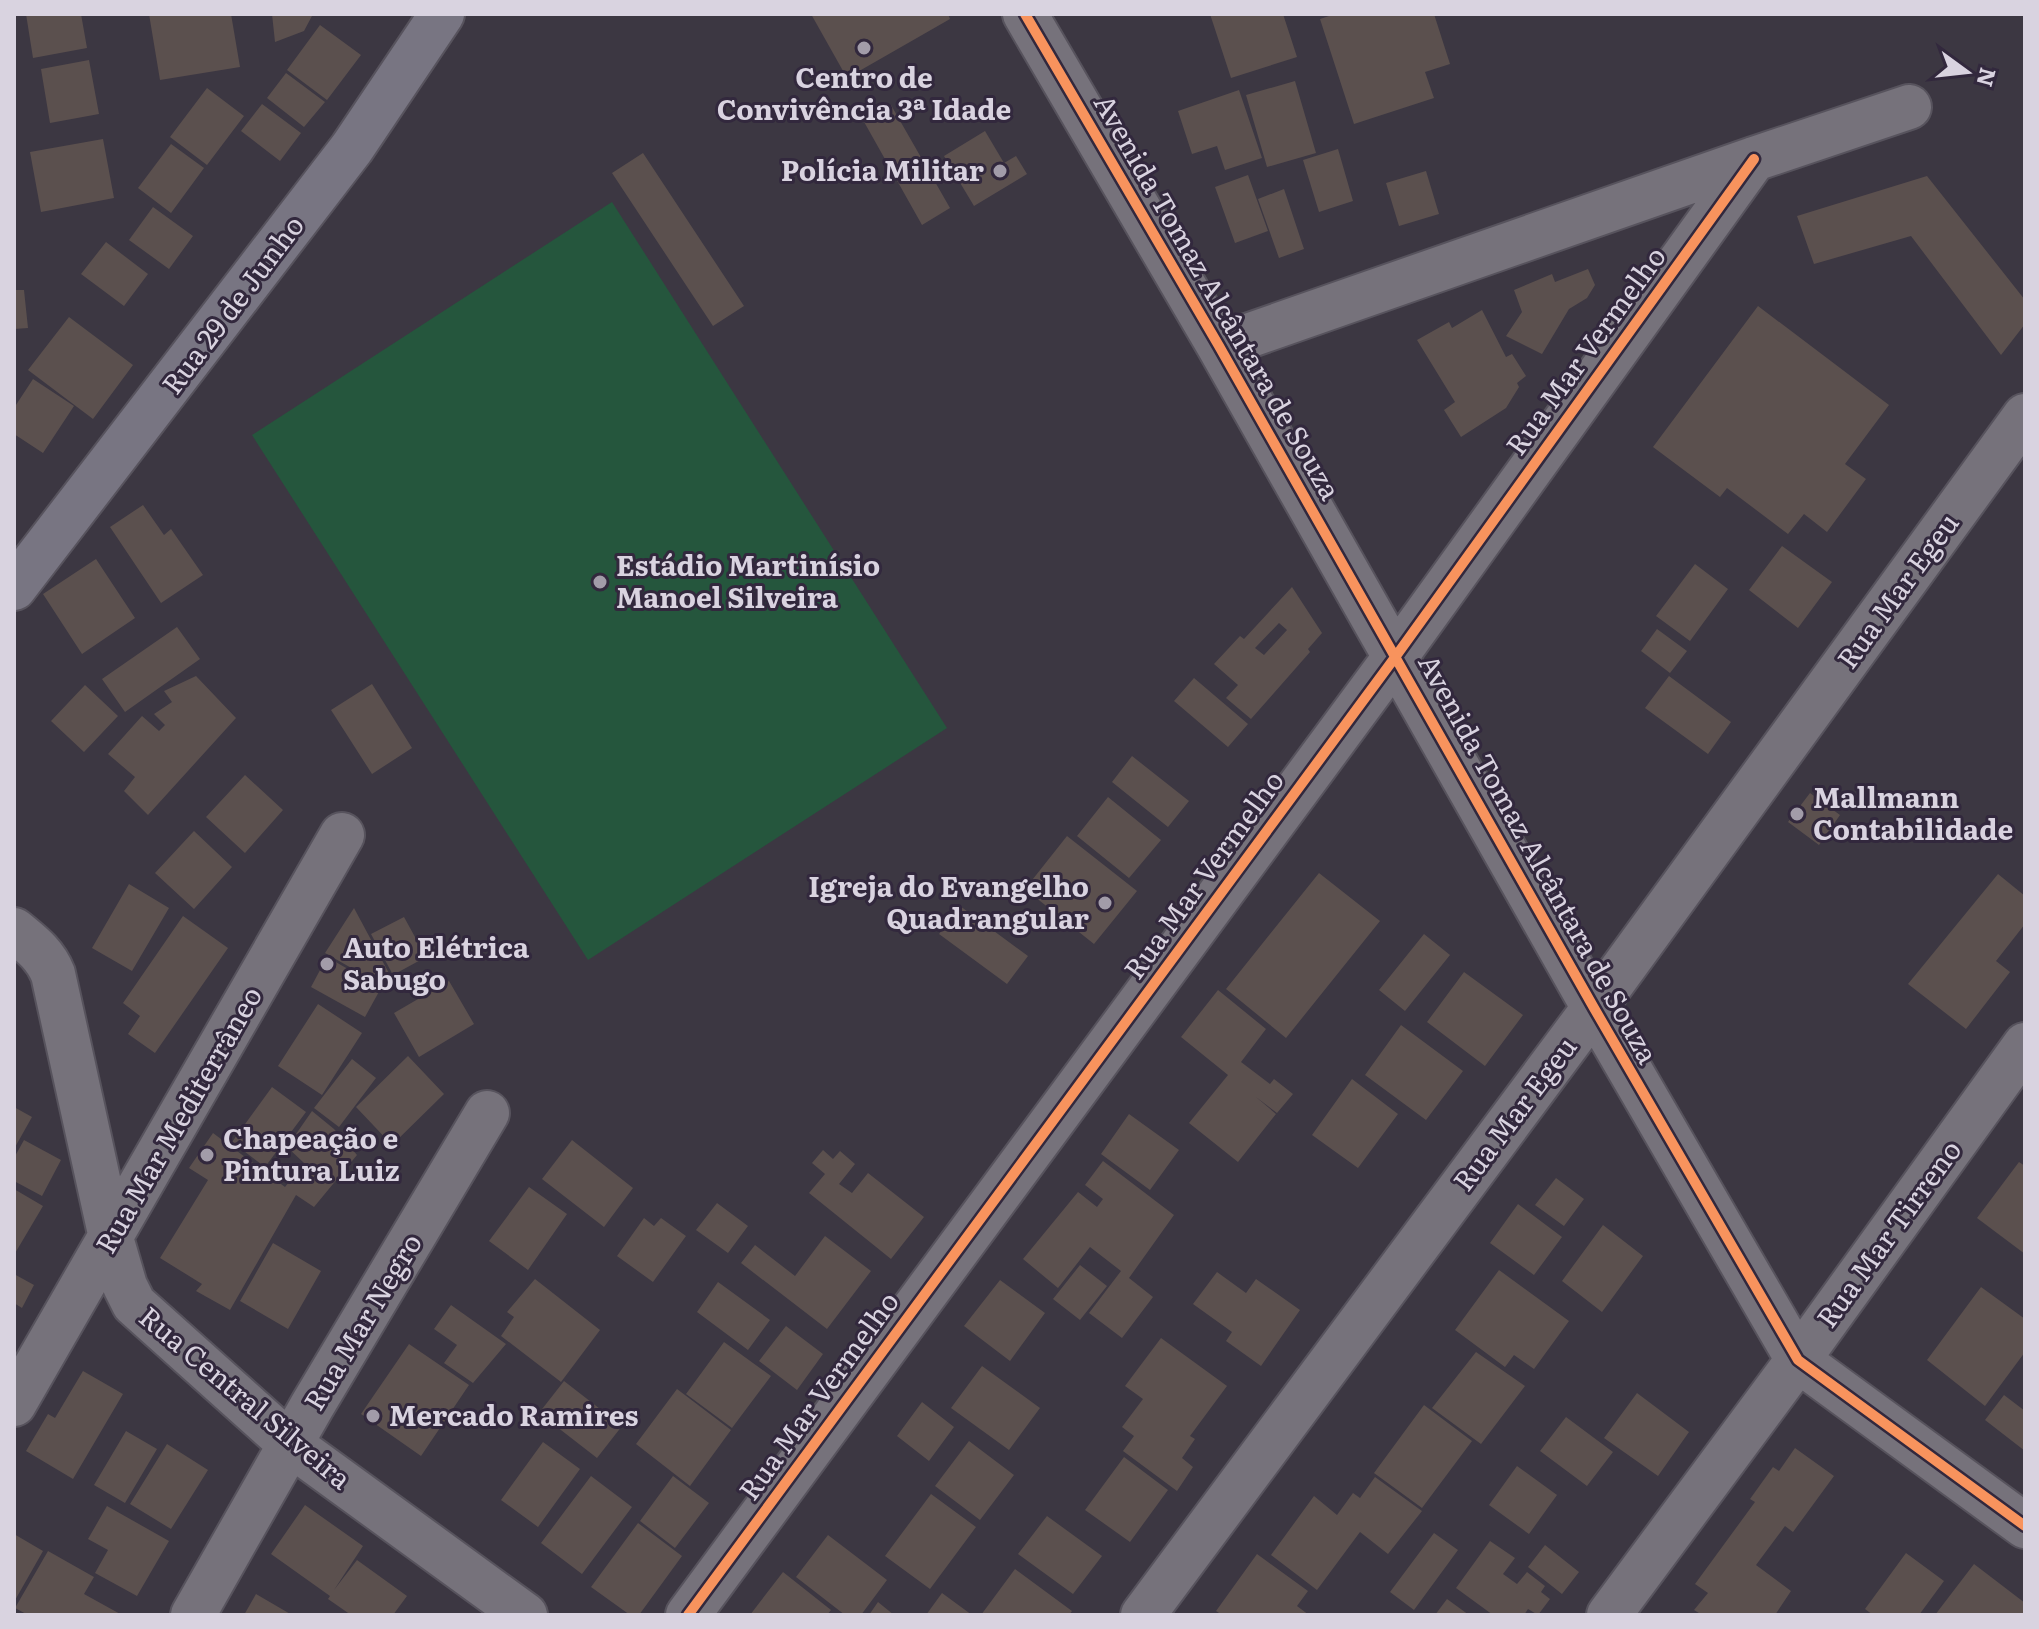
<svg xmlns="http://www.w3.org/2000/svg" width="2039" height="1629" font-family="Literata,serif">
<rect width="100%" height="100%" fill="#3c3742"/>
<path fill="#25563d" d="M612,202L947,728L588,960L252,435Z"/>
<path fill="#5b504e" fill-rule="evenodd" d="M26,14H81L87,48L33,58Z
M149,14H231L240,67L160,80Z
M272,14H313L304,31L275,42Z
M811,14H948L950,19L847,78Z
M1210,14H1283L1297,57L1231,78Z
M1335,14H1434L1450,64L1425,72L1434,98L1354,124L1320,19Z
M320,25L361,55L327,100L287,70Z
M89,60L99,114L50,123L41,69Z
M286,73L325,102L304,127L267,98Z
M1295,81L1316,153L1267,167L1246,95Z
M207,88L244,116L207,165L170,137Z
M1239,90L1262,158L1225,170L1217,146L1192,154L1178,111Z
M262,104L301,133L280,161L241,131Z
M891,105L950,208L922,225L863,120Z
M985,131L1004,163L1016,156L1027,174L974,206L944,156Z
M103,139L114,198L41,212L30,152Z
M171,144L204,168L171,213L138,188Z
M1338,149L1353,201L1319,212L1303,160Z
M643,153L744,306L713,326L612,173Z
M1426,171L1439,214L1399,226L1386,183Z
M1248,175L1268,231L1235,243L1215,187Z
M1927,176L2025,300V324L2001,355L1911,236L1814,264L1797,216Z
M1284,189L1304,249L1279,258L1258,199Z
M153,207L193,236L169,269L129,240Z
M106,242L148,274L124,306L81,274Z
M1588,269L1595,285L1587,298L1569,309L1542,354L1506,336L1522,312L1514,290L1552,274L1555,282Z
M14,290H24L28,328L14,329Z
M1758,306L1889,405L1845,464L1866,479L1827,532L1804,514L1788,534L1727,488L1720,497L1653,447Z
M1482,310L1506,357L1512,354L1526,376L1517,383L1519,387L1506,408L1461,437L1444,410L1455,402L1417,340L1449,322L1452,328Z
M69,317L133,365L93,419L28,370Z
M33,379L74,406L43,453L14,434V408Z
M143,505L164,535L171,529L203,575L161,603L110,527Z
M1782,546L1832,582L1798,628L1749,590Z
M96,559L135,618L82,654L43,594Z
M1695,564L1728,589L1690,641L1656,616Z
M1292,587L1322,633L1308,649L1310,652L1251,719L1226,698L1238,685L1214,664L1240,636L1244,639ZM1279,623L1287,630L1264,655L1255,648Z
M177,627L200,659L125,712L102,679Z
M1657,629L1687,651L1670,673L1641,651Z
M196,676L236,718L148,815L124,791L135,777L108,754L142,716L159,731L165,725L154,714L172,702L164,691Z
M1669,676L1731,722L1708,754L1645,708Z
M1194,678L1248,724L1228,747L1174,701Z
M372,684L412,748L372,774L331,710Z
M85,685L118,716L84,752L51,721Z
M1132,756L1189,801L1168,827L1112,782Z
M245,775L283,810L245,853L206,817Z
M1810,793L1840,815L1819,845L1788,822Z
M1108,797L1161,840L1129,878L1077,836Z
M194,831L232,867L194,909L155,873Z
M1067,836L1137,891L1094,944L1025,889Z
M1319,873L1380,921L1286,1038L1226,989Z
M1998,874L2025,896V924L1996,961L2010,972L1966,1029L1908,984Z
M129,884L169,908L132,971L92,948Z
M960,906L1028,956L1007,984L939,934Z
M354,908L391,977L383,986L325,953Z
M183,916L228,948L155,1053L128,1034L140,1016L123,1003Z
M404,917L426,957L393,975L371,934Z
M1424,934L1450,955L1405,1011L1379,990Z
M327,957L381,988L365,1017L311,987Z
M1464,972L1523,1015L1485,1066L1427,1022Z
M449,981L474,1024L419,1057L394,1013Z
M1218,990L1266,1029L1241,1062L1270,1084L1274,1079L1293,1094L1277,1113L1256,1097L1276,1114L1238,1162L1189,1123L1228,1075L1181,1037Z
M318,1004L362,1033L322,1095L278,1066Z
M1401,1025L1463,1071L1426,1120L1365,1075Z
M408,1056L444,1094L392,1145L356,1107Z
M352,1059L376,1078L339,1127L314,1108Z
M1352,1079L1398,1114L1358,1168L1312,1135Z
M272,1087L306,1112L265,1167L232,1142Z
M14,1107L32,1117L14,1149Z
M312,1111L334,1129L357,1155L314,1207L296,1195L230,1310L196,1291L202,1284L160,1258L208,1180L189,1168L213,1133L285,1187L304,1163L287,1147Z
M1129,1114L1179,1150L1150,1190L1101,1154Z
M24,1140L61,1160L42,1196L14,1181V1158Z
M572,1140L633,1188L604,1227L542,1179Z
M823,1150L833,1159L840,1151L855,1164L839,1184L852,1193L868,1173L924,1217L891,1259L809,1193L825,1174L812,1163Z
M1103,1161L1174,1215L1129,1278L1153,1297L1122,1338L1089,1313L1121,1271L1090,1247L1058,1288L1023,1259L1078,1192L1097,1207L1103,1199L1085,1185Z
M2019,1162L2025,1166V1254L1977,1218Z
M1556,1178L1584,1199L1564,1226L1535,1205Z
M529,1187L567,1214L528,1270L489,1241Z
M14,1189L43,1206L14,1255Z
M717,1203L748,1226L728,1253L696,1230Z
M1518,1204L1562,1237L1534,1275L1490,1243Z
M644,1218L654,1226L661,1218L686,1236L653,1282L617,1256Z
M1603,1225L1643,1256L1602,1312L1562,1281Z
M825,1236L871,1271L827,1329L741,1263L755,1245L795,1276Z
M273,1243L321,1271L288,1329L240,1301Z
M1080,1265L1107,1286L1080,1320L1053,1299Z
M1499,1270L1569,1321L1534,1369L1514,1355L1505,1367L1455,1330Z
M1217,1272L1246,1293L1256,1279L1300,1310L1261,1366L1226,1341L1232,1332L1193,1304Z
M14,1274L34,1285L22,1308L14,1303Z
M535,1279L600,1330L561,1382L501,1336L514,1317L507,1312Z
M1000,1280L1045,1313L1010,1361L964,1326Z
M718,1282L770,1320L748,1350L697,1312Z
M1981,1287L2025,1319V1352L1985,1406L1927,1360Z
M451,1305L506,1344L473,1383L444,1363L457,1345L434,1329Z
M786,1326L823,1354L797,1390L759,1361Z
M1161,1338L1227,1386L1190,1436L1195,1439L1182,1458L1193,1467L1177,1491L1123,1451L1134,1436L1122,1427L1143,1399L1125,1386Z
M724,1342L771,1376L732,1428L686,1394Z
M409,1344L469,1385L421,1456L361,1414Z
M1476,1352L1525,1386L1481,1444L1432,1408Z
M982,1366L1040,1408L1009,1450L951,1408Z
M83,1371L123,1394L73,1479L26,1451L48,1414L55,1418Z
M564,1381L622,1426L597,1458L539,1413Z
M677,1389L731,1430L690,1486L636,1444Z
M1637,1393L1689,1432L1658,1476L1604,1438Z
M2004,1395L2025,1411V1451L1985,1420Z
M922,1402L954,1427L929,1461L897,1436Z
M1424,1405L1472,1441L1422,1508L1374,1473Z
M1566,1417L1613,1452L1587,1486L1540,1451Z
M126,1431L157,1449L125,1503L94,1485Z
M969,1441L1014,1475L980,1520L935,1486Z
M543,1442L580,1469L538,1527L501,1500Z
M167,1444L208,1470L171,1529L130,1504Z
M1795,1448L1834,1476L1793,1532L1785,1526L1756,1565L1791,1591L1775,1615H1702L1694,1610L1708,1593L1695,1584L1755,1502L1750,1499L1773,1467L1779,1471Z
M1124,1457L1168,1490L1130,1542L1085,1510Z
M1517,1466L1557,1495L1529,1534L1489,1505Z
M591,1476L632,1507L582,1574L541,1543Z
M673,1476L709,1503L675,1548L640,1521Z
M1375,1477L1422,1511L1388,1554L1360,1532L1317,1590L1271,1555L1314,1496L1337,1515L1353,1493L1360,1498Z
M931,1494L976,1527L930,1589L885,1556Z
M305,1505L363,1546L334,1590L357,1560L407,1596L393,1615H351L328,1599L330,1596L271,1554Z
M107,1506L169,1541L137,1596L95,1573L108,1550L88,1539Z
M1047,1516L1102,1556L1073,1594L1018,1554Z
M638,1523L682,1556L639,1615H630L591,1587Z
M1434,1533L1458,1550L1414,1610L1390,1592Z
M14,1534L43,1551L14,1602Z
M828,1535L887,1580L861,1615H845L796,1577Z
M1490,1541L1515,1558L1503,1574L1517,1584L1527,1572L1545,1586L1541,1592L1550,1599L1538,1615L1528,1609L1524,1615H1493L1456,1588Z
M1545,1545L1579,1572L1562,1594L1528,1567Z
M48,1551L94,1577L84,1594L122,1615H28L15,1608Z
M1906,1553L1944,1581L1919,1615H1873L1865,1609Z
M1257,1554L1308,1591L1297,1606L1309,1615H1222L1216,1611Z
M1974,1564L2025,1603V1615H1935Z
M1015,1569L1072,1611L1069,1615H981Z
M783,1572L831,1610L827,1615H750Z
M942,1593L972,1615H926Z
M256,1594L292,1615H244Z
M1447,1599L1469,1615H1435Z
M878,1602L894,1615H869Z"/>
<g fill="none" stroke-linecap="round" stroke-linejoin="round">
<defs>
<path id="street" d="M1025,14L1219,346L1594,1008L1798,1360L2025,1526
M1219,346L1754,159L1909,107
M14,930C31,944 45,954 53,974L111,1238L125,1286L134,1304L290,1444L525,1615
M14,1404L342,835
M193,1615L312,1406L487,1113
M688,1615L1396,656L1754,159
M1143,1615L1594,1008L2025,416
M1609,1615L1798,1360L2025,1045"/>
<path id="secondary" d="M14,588L352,148L442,14"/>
</defs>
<use href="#street" stroke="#57535d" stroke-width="48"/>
<use href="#secondary" stroke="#57535d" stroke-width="48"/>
<use href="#street" stroke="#76727b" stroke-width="44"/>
<use href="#secondary" stroke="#787582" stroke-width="44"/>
<defs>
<path id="cycleway" d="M1025,14L1219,346L1594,1008L1798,1360L2025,1526
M688,1615L1396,656L1754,159"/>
</defs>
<use href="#cycleway" stroke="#32283d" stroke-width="15"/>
<use href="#cycleway" stroke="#f8935d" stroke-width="10"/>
</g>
<g fill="#a29ca9" stroke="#32283d" stroke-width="3">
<circle cx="864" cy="48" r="8"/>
<circle cx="1000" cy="171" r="8"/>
<circle cx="600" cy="582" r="8"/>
<circle cx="1797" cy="814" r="8"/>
<circle cx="1105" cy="903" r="8"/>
<circle cx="327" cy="964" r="8"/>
<circle cx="207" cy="1155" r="8"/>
<circle cx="373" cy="1416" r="8"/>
</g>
<g text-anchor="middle" stroke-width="6" stroke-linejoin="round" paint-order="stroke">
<g font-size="28" font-weight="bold" fill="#d9d3e0" stroke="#32283d" text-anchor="start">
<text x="864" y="88" text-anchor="middle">Centro de<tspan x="864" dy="32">Convivência 3ª Idade</tspan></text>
<text x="984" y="181" text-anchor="end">Polícia Militar</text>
<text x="616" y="576">Estádio Martinísio<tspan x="616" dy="32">Manoel Silveira</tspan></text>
<text x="1813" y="808">Mallmann<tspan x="1813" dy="32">Contabilidade</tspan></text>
<text x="1089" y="897" text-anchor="end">Igreja do Evangelho<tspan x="1089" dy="32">Quadrangular</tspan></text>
<text x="343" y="958">Auto Elétrica<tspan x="343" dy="32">Sabugo</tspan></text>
<text x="223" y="1149">Chapeação e<tspan x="223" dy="32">Pintura Luiz</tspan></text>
<text x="389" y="1426">Mercado Ramires</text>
</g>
<g font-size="28" fill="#d9d3e0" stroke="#32283d">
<text transform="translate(1217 297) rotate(60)" y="10">Avenida Tomaz Alcântara de Souza</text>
<text transform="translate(233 305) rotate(-53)" y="10">Rua 29 de Junho</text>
<text transform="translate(1586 351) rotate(-54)" y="10">Rua Mar Vermelho</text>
<text transform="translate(1898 591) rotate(-54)" y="10">Rua Mar Egeu</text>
<text transform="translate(1538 859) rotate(61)" y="10">Avenida Tomaz Alcântara de Souza</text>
<text transform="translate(1204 875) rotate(-54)" y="10">Rua Mar Vermelho</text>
<text transform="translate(1515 1114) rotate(-53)" y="10">Rua Mar Egeu</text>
<text transform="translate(179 1120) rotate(-60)" y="10">Rua Mar Mediterrâneo</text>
<text transform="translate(1889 1234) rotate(-54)" y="10">Rua Mar Tirreno</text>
<text transform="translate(363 1322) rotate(-59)" y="10">Rua Mar Negro</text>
<text transform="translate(819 1396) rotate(-54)" y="10">Rua Mar Vermelho</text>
<text transform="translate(245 1398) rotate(40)" y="10">Rua Central Silveira</text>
</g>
</g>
<rect width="2039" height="1629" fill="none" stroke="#d9d3e0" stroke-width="32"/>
<g transform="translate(1967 72) rotate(105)" stroke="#32283d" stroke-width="6" paint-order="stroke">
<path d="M0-6L14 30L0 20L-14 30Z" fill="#d9d3e0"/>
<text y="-12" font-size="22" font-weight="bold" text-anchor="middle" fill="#d9d3e0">N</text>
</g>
</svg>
